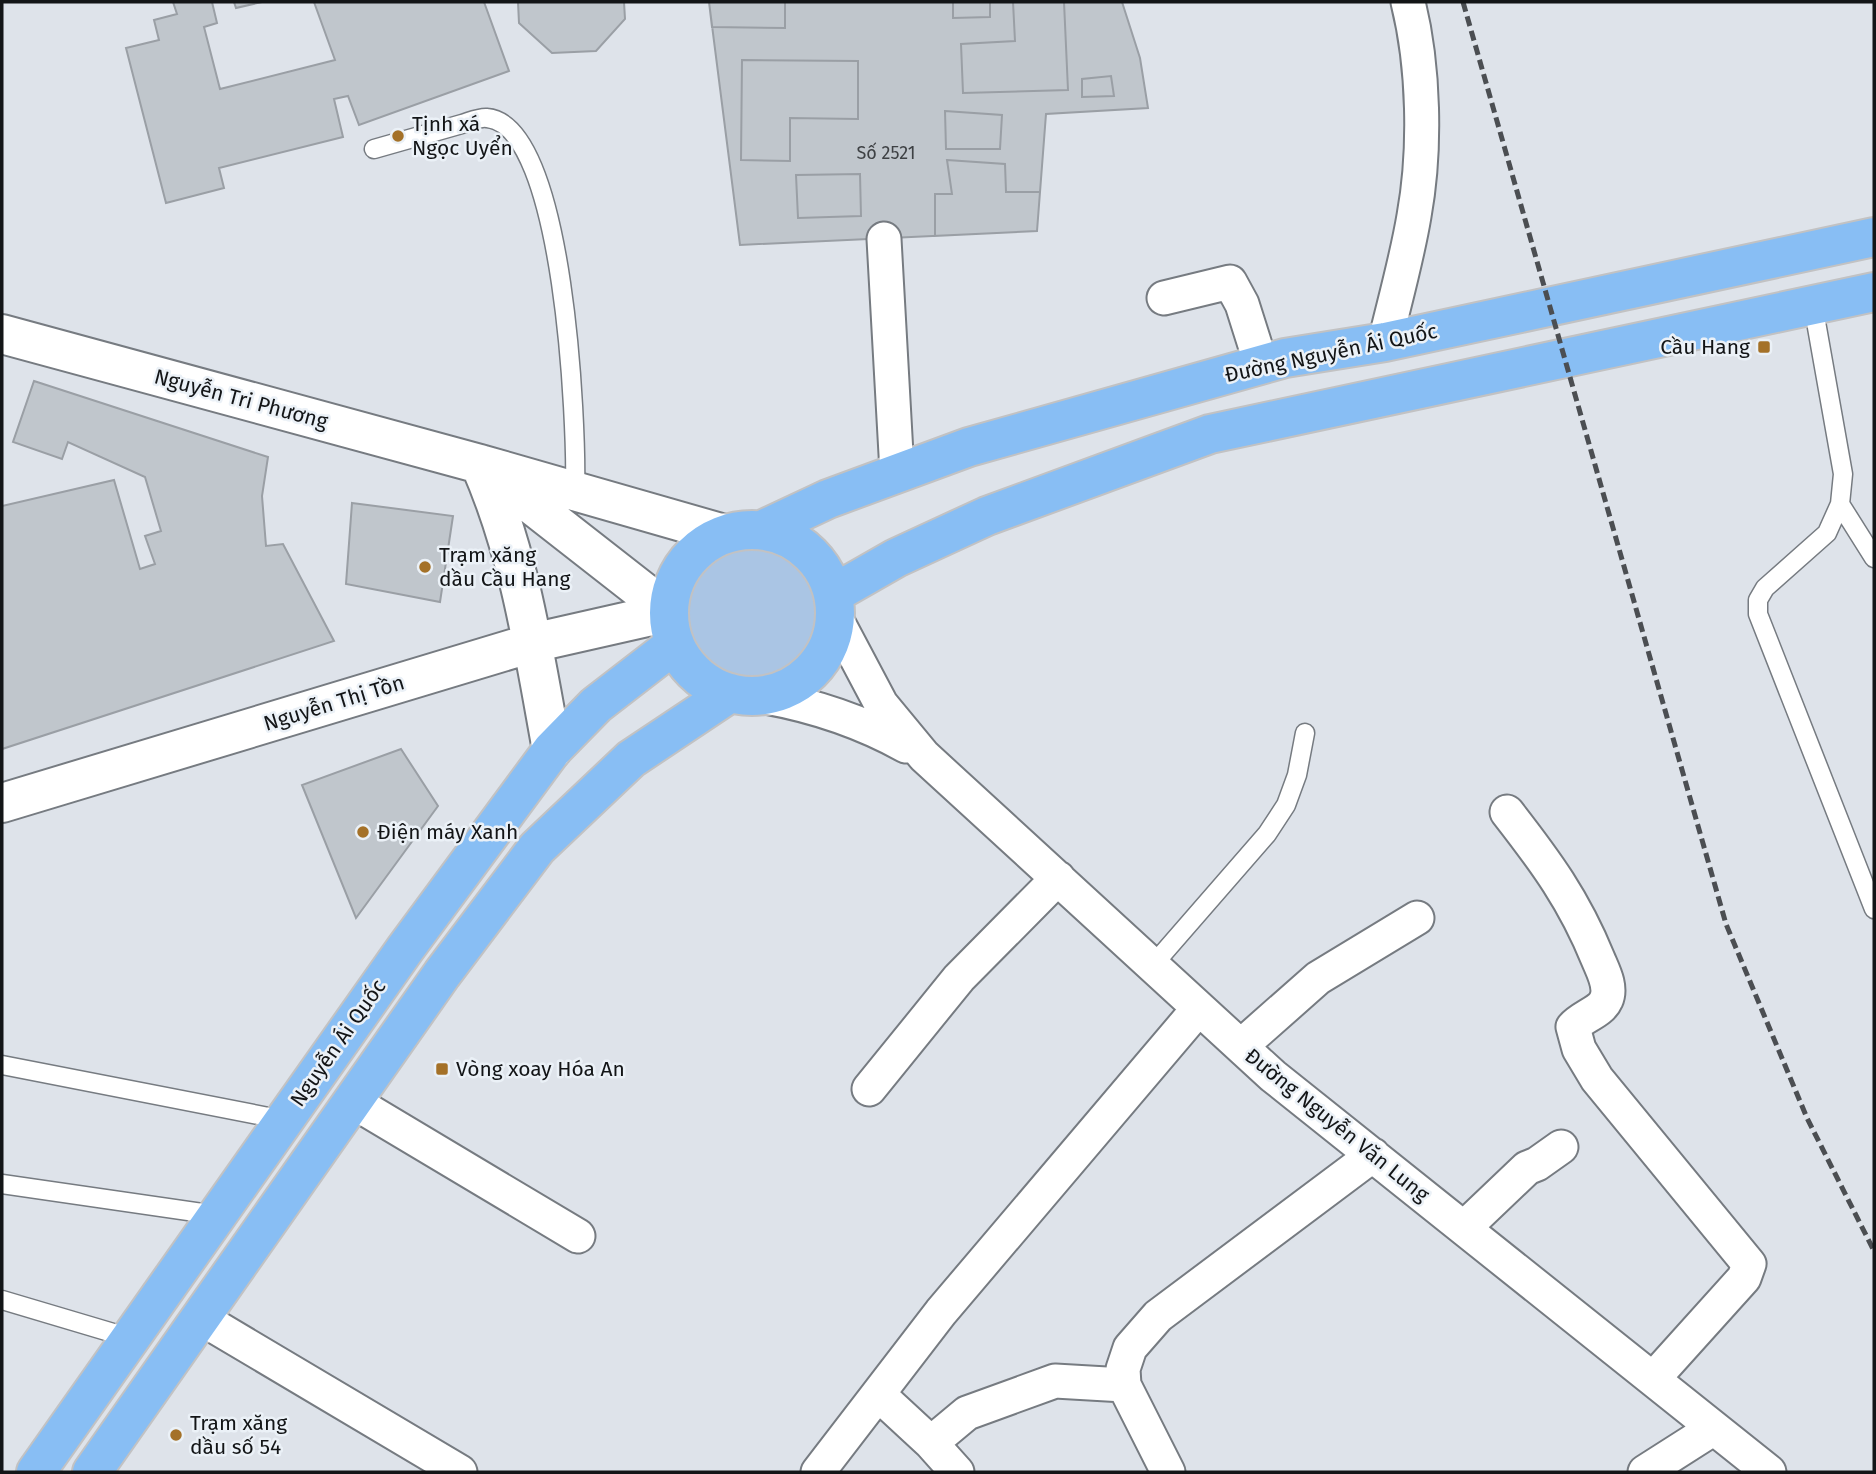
<svg xmlns="http://www.w3.org/2000/svg" width="1876" height="1474" font-family="'Fira Sans',sans-serif">
<rect width="100%" height="100%" fill="#dee3ea"/>
<path fill="#aac5e4" d="M688 612a64 64 0 1 1 128 0a64 64 0 1 1-128 0Z"/>
<path fill="#c0c6cc" stroke="#9a9fa5" stroke-width="2" d="M173,2H212L217,23L204,27L220,89L335,60L314,2H484L509,71L359,125L348,96L334,99L343,137L219,168L224,188L166,203L126,48L159,40L154,20L177,14Z
M234,2H262L236,8Z
M518,2H624L625,19L596,51L552,53L519,23Z
M709,2H1122L1140,58L1148,108L1046,114L1037,231L740,245Z
M709,2H785V28L712,27Z
M953,2H990V17L953,18Z
M1013,2H1064L1068,90L963,93L961,44L1015,41Z
M742,60L858,61V119L790,118V161L741,160Z
M1111,76L1114,96L1082,97V79Z
M945,111L1002,115L1000,149H946Z
M947,160L1005,164L1006,192H1040L1037,231L935,236V194H952Z
M860,174L861,216L798,218L796,175Z
M34,381L268,457L262,496L266,546L283,544L334,641L2,749V506L114,480L140,569L155,564L145,536L161,531L145,477L68,442L62,459L13,442Z
M352,503L453,516L440,602L346,584Z
M401,749L438,806L356,918L302,785Z"/>
<g fill="none" stroke-linecap="round" stroke-linejoin="round">
<defs>
<path id="lane" d="M374,149C403,141 433,132 462,124C469,122 480,117 487,118C565,124 577,428 575,490
M1813,305L1843,474L1840,504L1827,533L1765,588L1758,600V614L1874,909
M1840,504L1874,558
M1153,965L1267,834L1286,805L1297,775L1305,733
M2,1065L284,1120
M2,1184L216,1215
M2,1300L130,1338"/>
<path id="street" d="M884,239L897,472
M1164,298L1230,282L1242,304L1261,364
M1385,342C1395,300 1407,258 1414,216C1426,150 1424,66 1408,2
M836,619L881,704L924,756L1273,1076L1769,1472
M760,696C813,705 859,720 906,746
M1507,812C1546,862 1574,900 1598,959C1603,971 1612,987 1606,1000C1601,1012 1581,1017 1573,1027L1579,1049L1597,1079L1749,1264L1744,1278L1653,1379
M1241,1046L1318,978L1417,918
M869,1089L959,978L1058,878
M352,1101L578,1236
M1464,1228L1527,1168L1537,1164L1561,1147
M199,1317L460,1472
M878,1394L931,1443L957,1472
M931,1443L967,1413L1055,1381L1124,1385
M818,1472L941,1312L1199,1008
M1168,1472L1124,1385L1123,1369L1130,1348L1158,1316L1373,1155
M1645,1472L1714,1428"/>
<path id="secondary" d="M2,334L480,464L724,534
M480,464C520,555 534,652 552,750
M495,476L669,612
M2,803L532,643L669,612"/>
<path id="primary" d="M762,530L828,499L969,447L1285,358L1385,342L1874,237
M669 613a83 83 0 1 1 166 0a83 83 0 1 1-166 0Z
M833,594L896,558L987,516L1210,434L1874,292
M36,1472L405,949L552,750L596,705L675,644
M92,1472L442,974L537,848L631,759L730,693"/>
</defs>
<use href="#lane" stroke="#767b81" stroke-width="21"/>
<use href="#street" stroke="#767b81" stroke-width="37"/>
<use href="#secondary" stroke="#767b81" stroke-width="42"/>
<use href="#primary" stroke="#c2c2c3" stroke-width="42"/>
<use href="#lane" stroke="#fff" stroke-width="18"/>
<use href="#street" stroke="#fff" stroke-width="33"/>
<use href="#secondary" stroke="#fff" stroke-width="38"/>
<use href="#primary" stroke="#88bef4" stroke-width="38"/>
<path stroke="#4b4e52" stroke-width="5" stroke-dasharray="10 5" stroke-linecap="butt" d="M1463,2L1726,924L1807,1118L1874,1251"/>
</g>
<g fill="#a47128" stroke="#ebf1f7" stroke-width="2.5">
<circle cx="398" cy="136" r="7"/>
<rect x="1757" y="340" width="14" height="14" rx="3.5"/>
<circle cx="425" cy="567" r="7"/>
<circle cx="363" cy="832" r="7"/>
<rect x="435" y="1062" width="14" height="14" rx="3.5"/>
<circle cx="176" cy="1435" r="7"/>
</g>
<g text-anchor="middle" stroke-width="5" stroke-linejoin="round" paint-order="stroke">
<g font-size="18" fill="#3e4144">
<text x="886" y="159">Số 2521</text>
</g>
<g font-size="21" fill="#131517" stroke="#ebf1f7" text-anchor="start">
<text x="412" y="131">Tịnh xá<tspan x="412" dy="24">Ngọc Uyển</tspan></text>
<text x="1750" y="354" text-anchor="end">Cầu Hang</text>
<text x="439" y="562">Trạm xăng<tspan x="439" dy="24">dầu Cầu Hang</tspan></text>
<text x="377" y="839">Điện máy Xanh</text>
<text x="456" y="1076">Vòng xoay Hóa An</text>
<text x="190" y="1430">Trạm xăng<tspan x="190" dy="24">dầu số 54</tspan></text>
</g>
<g font-size="21" fill="#131517" stroke="#ebf1f7">
<text transform="translate(1331 353) rotate(-12)" y="7">Đường Nguyễn Ái Quốc</text>
<text transform="translate(241 399) rotate(15)" y="7">Nguyễn Tri Phương</text>
<text transform="translate(334 703) rotate(-17)" y="7">Nguyễn Thị Tồn</text>
<text transform="translate(338 1043) rotate(-55)" y="7">Nguyễn Ái Quốc</text>
<text transform="translate(1337 1125) rotate(39)" y="7">Đường Nguyễn Văn Lung</text>
</g>
</g>
<rect width="1876" height="1474" fill="none" stroke="#131517" stroke-width="7"/>
</svg>
